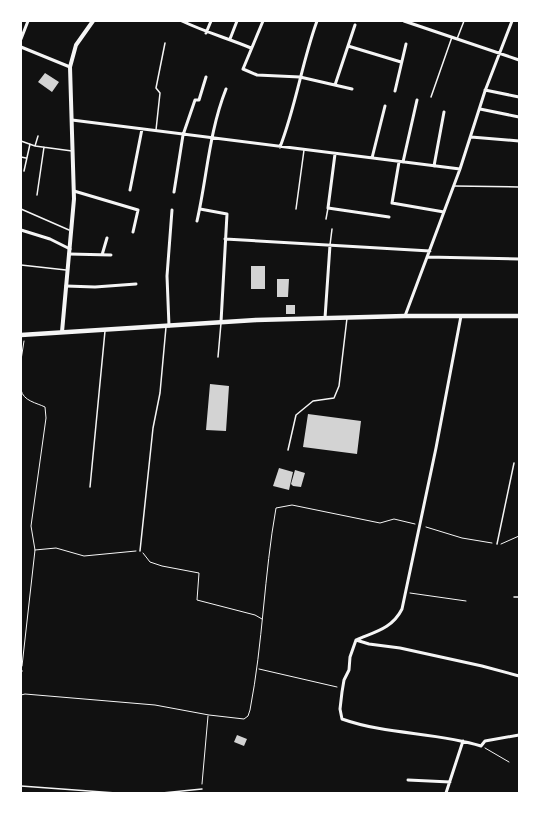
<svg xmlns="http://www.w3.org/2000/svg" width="540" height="814" font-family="'IBM Plex Serif',serif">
<rect width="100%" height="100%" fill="#111"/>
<path fill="#d3d3d3" d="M45,73L59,82L52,92L38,82Z
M251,266H265V289H251Z
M277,279H289L288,297H277Z
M286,305H295V314H286Z
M210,384L229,386L226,431L206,430Z
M308,414L361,421L357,454L303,447Z
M279,468L293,472L289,490L273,486Z
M295,470L305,473L301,487L293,486L291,484Z
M237,735L247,739L244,746L234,742Z"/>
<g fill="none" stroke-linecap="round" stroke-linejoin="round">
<path stroke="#f5f5f5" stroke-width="1" d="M21,360L24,341
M21,390C23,401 37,403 45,407L46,418L31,526L35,550L22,666
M426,527L462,538L492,543
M501,544L519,536
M35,550L56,548L84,556L136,551
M143,553L150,562L162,566L199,573L197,600L255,615L262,619
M410,593L466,601
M259,669L337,687
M21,695L25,694L155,705L209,715L244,719L248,716L250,710C263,643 264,575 276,508L292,505L380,523L394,519L415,524
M485,748L509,762
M202,784L208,716"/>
<path stroke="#f5f5f5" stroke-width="1.5" d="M457,39L464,21
M431,97L452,37
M156,130L160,93L156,88L165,43
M21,141L35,146L72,151
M35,146L38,136
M21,157L26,158
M24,171L30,144
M454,186L519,187
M37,195L44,147
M21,209L69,230
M296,209L304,150
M326,219L328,208
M330,245L332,229
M21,265L66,270
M218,357L221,323
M288,450L296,415L313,401L334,398L339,386L347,318
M90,487L105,331
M497,544L514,463
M140,551L153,428L160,393L166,327
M514,597H519
M21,671H22
M21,786L116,793
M162,793L202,789"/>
<path stroke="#f5f5f5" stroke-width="3" d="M182,21C205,32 227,38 251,48
M263,21L243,69L257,75L300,77L352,89
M404,21L519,60
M206,33L211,21
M21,39L28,21
M230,39L237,21
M348,46L401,62
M21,47L70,67
M335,85L355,25
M485,90L519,97
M395,91L406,44
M480,109L519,117
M72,120L460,169
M471,137L519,141
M280,147C296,106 302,62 317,21
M335,154L328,208L389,217
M372,158L385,106
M399,162L392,203L444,212
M403,162L417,100
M434,166L444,112
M130,190L142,129
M74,191L138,210L133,232
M174,192L183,135L195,100H199L206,77
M200,209L227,214L221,322
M197,221C207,177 209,132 226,89
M21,230L50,239L70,249
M225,239L430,251
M69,254L111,255
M102,255L107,238
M427,257L519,259
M66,286L95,287L136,284
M405,316L460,169L485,91L512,21
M461,316L436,448L402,609C392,629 374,632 356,640L350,657L349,670L344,680L342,692L340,709L342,719C387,735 436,732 481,746L485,741L519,735
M325,318L330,245
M169,326L167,276L172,210
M356,640L369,644L400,648L482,666L519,676
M408,780L450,782
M446,793L463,741"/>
<path stroke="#f5f5f5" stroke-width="4" d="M62,332L74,199L70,67L76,45L93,21"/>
<path stroke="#f5f5f5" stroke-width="4.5" d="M21,335L256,320L405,316H519"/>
</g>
<rect width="540" height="814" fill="none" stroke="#ffffff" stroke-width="44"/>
</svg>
